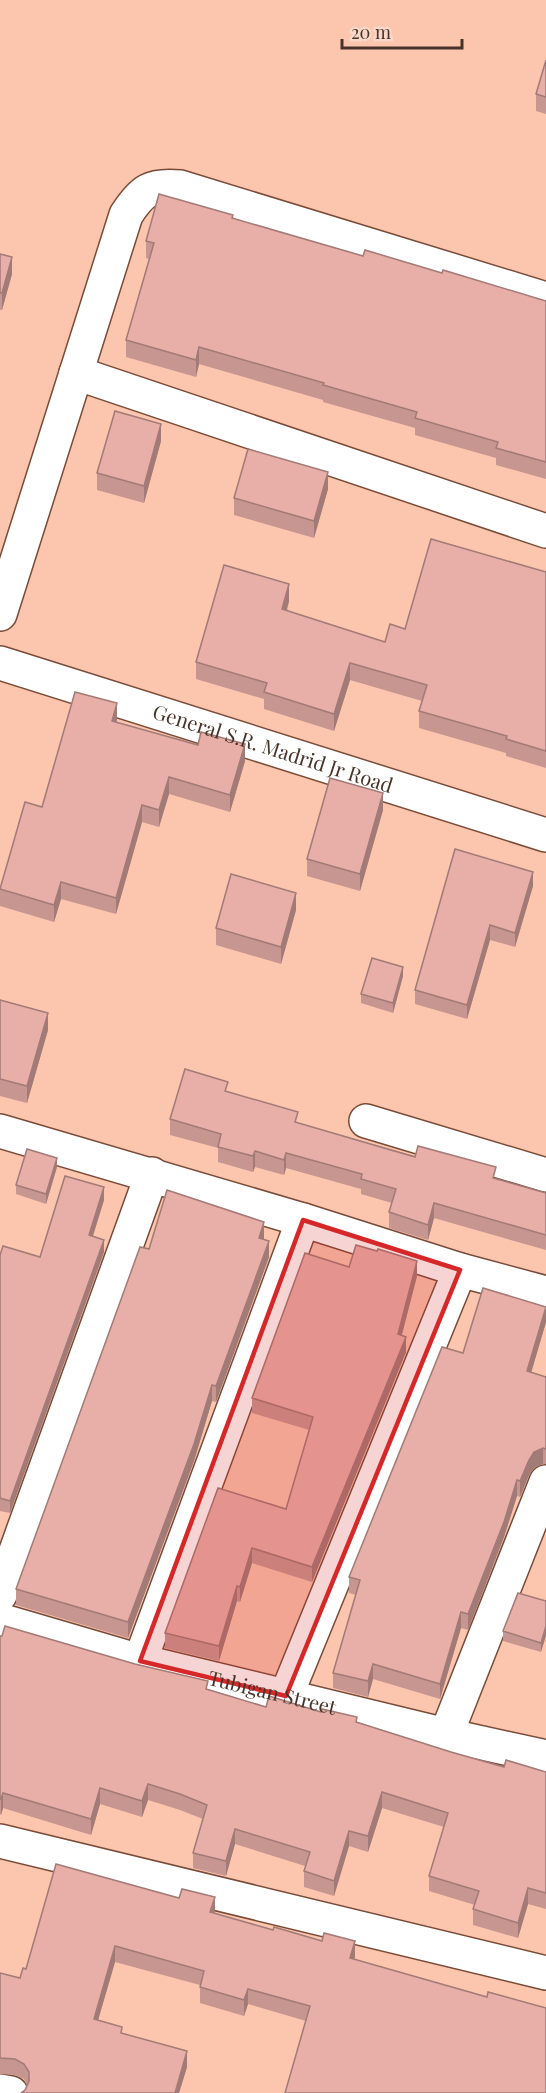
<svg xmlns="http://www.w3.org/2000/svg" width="546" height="2093" font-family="'Playfair Display',serif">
<rect width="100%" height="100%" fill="#fbc5ae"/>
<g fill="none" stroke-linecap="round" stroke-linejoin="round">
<defs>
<g id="minor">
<path d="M76,373L546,531"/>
<path d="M0,614L126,215C142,190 151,184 180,187L546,299"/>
<path id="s1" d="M0,663L546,835"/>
<path d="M366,1121L546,1175"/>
<path d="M0,1131L303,1220L460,1270L546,1293"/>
<path d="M0,1595L152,1174"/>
<path id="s2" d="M0,1620L140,1661L446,1735L546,1757"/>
<path d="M140,1661L303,1220"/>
<path d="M286,1696L460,1270"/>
<path d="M446,1735L546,1482"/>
<path d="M0,1841L546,1973"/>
<path d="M0,2091L11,2093"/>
</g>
</defs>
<use href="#minor" stroke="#794b37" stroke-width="36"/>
<use href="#minor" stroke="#fff" stroke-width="33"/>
</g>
<path fill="#c89690" d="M546,60V114L536,111V94Z
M233,219L363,256L442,273L546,301V479L496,465V458L415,435V428L323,402V400L199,364L196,377L126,357V340L149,259L146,258V241Z
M0,254L12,274L2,310H0Z
M161,441L144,503L97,490V473Z
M328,489L314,538L234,515V498Z
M546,571V768L506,756V753L419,728V711L422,701L350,680L334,731L264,709V699L196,679V662L289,601L287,611L385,642L405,629L546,572Z
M117,720L116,722L245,761L230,812L169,794L159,827L142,822L116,914L61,899L54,922L0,906V889L42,807Z
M383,810L360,891L307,876V859Z
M533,886L515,947L490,940L467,1019L415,1004V990Z
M296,910L281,964L216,945V928Z
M403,976L393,1013L361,1003V994Z
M0,1000L48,1030L27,1103L0,1096Z
M228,1092L298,1123L546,1193V1250L434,1218L428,1240L389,1228V1212L392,1203L361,1194V1189L286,1168L284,1175L255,1167L253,1172L218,1162V1148L170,1135V1119Z
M57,1167L46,1204L16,1194V1185Z
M104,1200L93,1236L104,1252L10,1513L0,1511V1255L40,1257Z
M264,1238V1239L269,1257L216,1402L212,1401L194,1461L128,1638L16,1605V1589L149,1249Z
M349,1267L417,1276L402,1335L406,1352L312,1582L252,1563L240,1602L237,1601L219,1661L165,1648V1633L286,1509L309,1430L252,1413V1398Z
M546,1322L531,1372L546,1377V1464H543L534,1468L529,1475L520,1497L517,1496L504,1537L468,1630L461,1628L440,1699L373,1679L368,1697L333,1688V1673L356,1595L349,1593V1577L463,1353Z
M546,1601L541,1652L503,1641V1631Z
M0,1636L208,1689L266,1707L357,1722L451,1752L504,1767L546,1772V1909L528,1904L518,1938L473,1925V1909L475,1905L429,1891V1876L444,1827L382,1808L368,1852L349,1846L334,1896L304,1887V1871L305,1866L235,1844L226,1876L193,1868V1853L203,1819L180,1810L148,1800L142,1817L100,1804L91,1835L3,1808L1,1815L0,1814Z
M214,1913L355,1957L354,1959L487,1997L306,2021L248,2004L244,2016L200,2003V1985L115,1962L98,2020L187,2067L179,2093H21L25,2090L27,2085L24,2079L15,2075L0,2074V1973L20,1978L26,1969Z"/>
<path fill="#a27a76" d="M12,257V274L2,310V293Z
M199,347V364L196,377V360Z
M161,424V441L144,503V486Z
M328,472V489L314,538V521Z
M289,584V601L282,626V609Z
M350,663V680L334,731V714Z
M117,703V720L112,738V721Z
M245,744V761L230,812V795Z
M169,777V794L159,827V810Z
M383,793V810L360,891V874Z
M142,805V822L116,914V898Z
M533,872V886L515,947V933Z
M61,882V899L54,922V905Z
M296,893V910L281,964V947Z
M490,925V940L467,1019V1005Z
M403,967V976L393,1013V1003Z
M48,1013V1030L27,1103V1086Z
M255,1151V1167L253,1172V1156Z
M286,1153V1168L284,1175V1160Z
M57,1158V1167L46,1204V1194Z
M104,1187V1200L89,1248V1235Z
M434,1203V1218L428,1240V1225Z
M264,1222V1238L259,1254V1238Z
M104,1240V1252L10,1513V1501Z
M269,1241V1257L216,1402V1386Z
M417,1261V1276L398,1349V1334Z
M546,1307V1322L527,1387V1371Z
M406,1337V1352L312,1582V1567Z
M212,1385V1401L194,1461L128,1638V1622Z
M543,1448V1464L534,1468L529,1475L520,1497V1481L529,1460L534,1452Z
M517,1480V1496L504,1537L468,1630V1614Z
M252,1548V1563L240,1602V1587Z
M237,1586V1601L219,1661V1646Z
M461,1612V1628L440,1699V1684Z
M546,1626V1636L541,1652V1643Z
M373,1664V1679L368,1697V1681Z
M148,1784V1800L142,1817V1801Z
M100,1788V1804L91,1835V1819Z
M382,1792V1808L368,1852V1836Z
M3,1793V1808L1,1815V1799Z
M235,1829V1844L226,1876V1861Z
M349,1831V1846L334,1896V1881Z
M528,1888V1904L518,1938V1923Z
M215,1897V1912L210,1927V1912Z
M355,1941V1957L350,1974V1958Z
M115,1946V1962L94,2034V2019Z
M248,1989V2004L244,2016V2000Z
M187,2051V2067L179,2093H175Z"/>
<path fill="#e8aea8" stroke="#a27a76" stroke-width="1.5" d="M546,60V97L536,94Z
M159,194L233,215L232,218L363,256L365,250L442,273L443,270L546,301V462L496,448L498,442L415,418L417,412L323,385L324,383L199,347L196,360L126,340L154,243L146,241Z
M0,254L12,257L2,293H0Z
M115,411L161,424L144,486L97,473Z
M248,449L328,472L314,521L234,498Z
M431,539L546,572V571V751L506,739L507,736L419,711L427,685L350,663L334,714L264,692L267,683L196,662L224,565L289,584L282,609L385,642L390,624L405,629Z
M75,692L117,703L112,721L198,745L201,732L245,744L230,795L169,777L159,810L142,805L116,898L61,882L54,905L0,889L25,802L42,807Z
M330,778L383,793L360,874L307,859Z
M455,849L533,872L515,933L490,925L467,1005L415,990Z
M231,874L296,893L281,947L216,928Z
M372,958L403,967L393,1003L361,994Z
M0,1000L48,1013L27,1086L0,1079Z
M185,1069L228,1082L225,1091L298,1112L295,1122L415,1157L418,1146L496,1167L493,1178L546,1193V1235L434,1203L428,1225L389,1212L396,1189L361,1179L362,1174L286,1153L284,1160L255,1151L253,1156L218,1147L221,1134L170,1119Z
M27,1149L57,1158L46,1194L16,1185Z
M65,1176L104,1187L89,1235L104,1240L10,1501L0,1498V1255L3,1246L40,1257Z
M167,1190L264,1222L259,1238L269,1241L216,1386L212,1385L194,1444L128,1622L16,1589L140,1247L149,1249Z
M356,1245L377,1251L378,1249L417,1261L398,1334L406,1337L312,1567L252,1548L240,1587L237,1586L219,1646L165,1633L218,1488L286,1509L313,1417L252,1398L305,1253L349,1267Z
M483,1288L546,1307L527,1371L546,1377V1449L543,1448L534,1452L529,1460L520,1481L517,1480L504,1522L468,1614L461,1612L440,1684L373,1664L368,1681L333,1673L360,1580L349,1577L442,1347L463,1353Z
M518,1593L546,1601V1626L541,1643L503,1631Z
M5,1626L135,1664L208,1681L206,1689L266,1707L269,1696L321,1712L322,1709L357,1717L356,1722L451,1752L504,1767L506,1760L546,1772V1893L528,1888L518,1923L473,1909L479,1891L429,1876L448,1813L382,1792L368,1836L349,1831L334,1881L304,1871L310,1852L235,1829L226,1861L193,1853L207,1805L180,1794L148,1784L142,1801L100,1788L91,1819L3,1793L1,1799H0V1636H2Z
M56,1864L179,1898L182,1889L215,1897L210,1912L273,1930L274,1927L322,1941L324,1933L355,1941L350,1958L487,1997L488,1992L546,2008V2093H285L310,2006L248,1989L244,2000L200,1987L204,1971L115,1946L94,2019L122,2027L121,2033L187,2051L175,2093H21L25,2090L29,2081V2072L24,2064L15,2059L0,2058V1973L20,1978L23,1968L26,1969Z"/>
<path fill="#d62828" fill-opacity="0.2" stroke="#d62828" stroke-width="4.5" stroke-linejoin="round" d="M303,1220L460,1270L286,1696L140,1661Z"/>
<g text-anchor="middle" stroke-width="4.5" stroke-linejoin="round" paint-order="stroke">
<g font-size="20" fill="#483329" stroke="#f9d8ca">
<text dy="7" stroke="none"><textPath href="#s1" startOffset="286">General S.R. Madrid Jr Road</textPath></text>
<text dy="7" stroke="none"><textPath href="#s2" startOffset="282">Tubigan Street</textPath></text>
</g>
</g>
<path d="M342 39v9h120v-9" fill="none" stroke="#483329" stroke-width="3"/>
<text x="351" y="39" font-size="18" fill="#483329" stroke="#f9d8ca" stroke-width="4.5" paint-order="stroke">20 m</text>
</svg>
